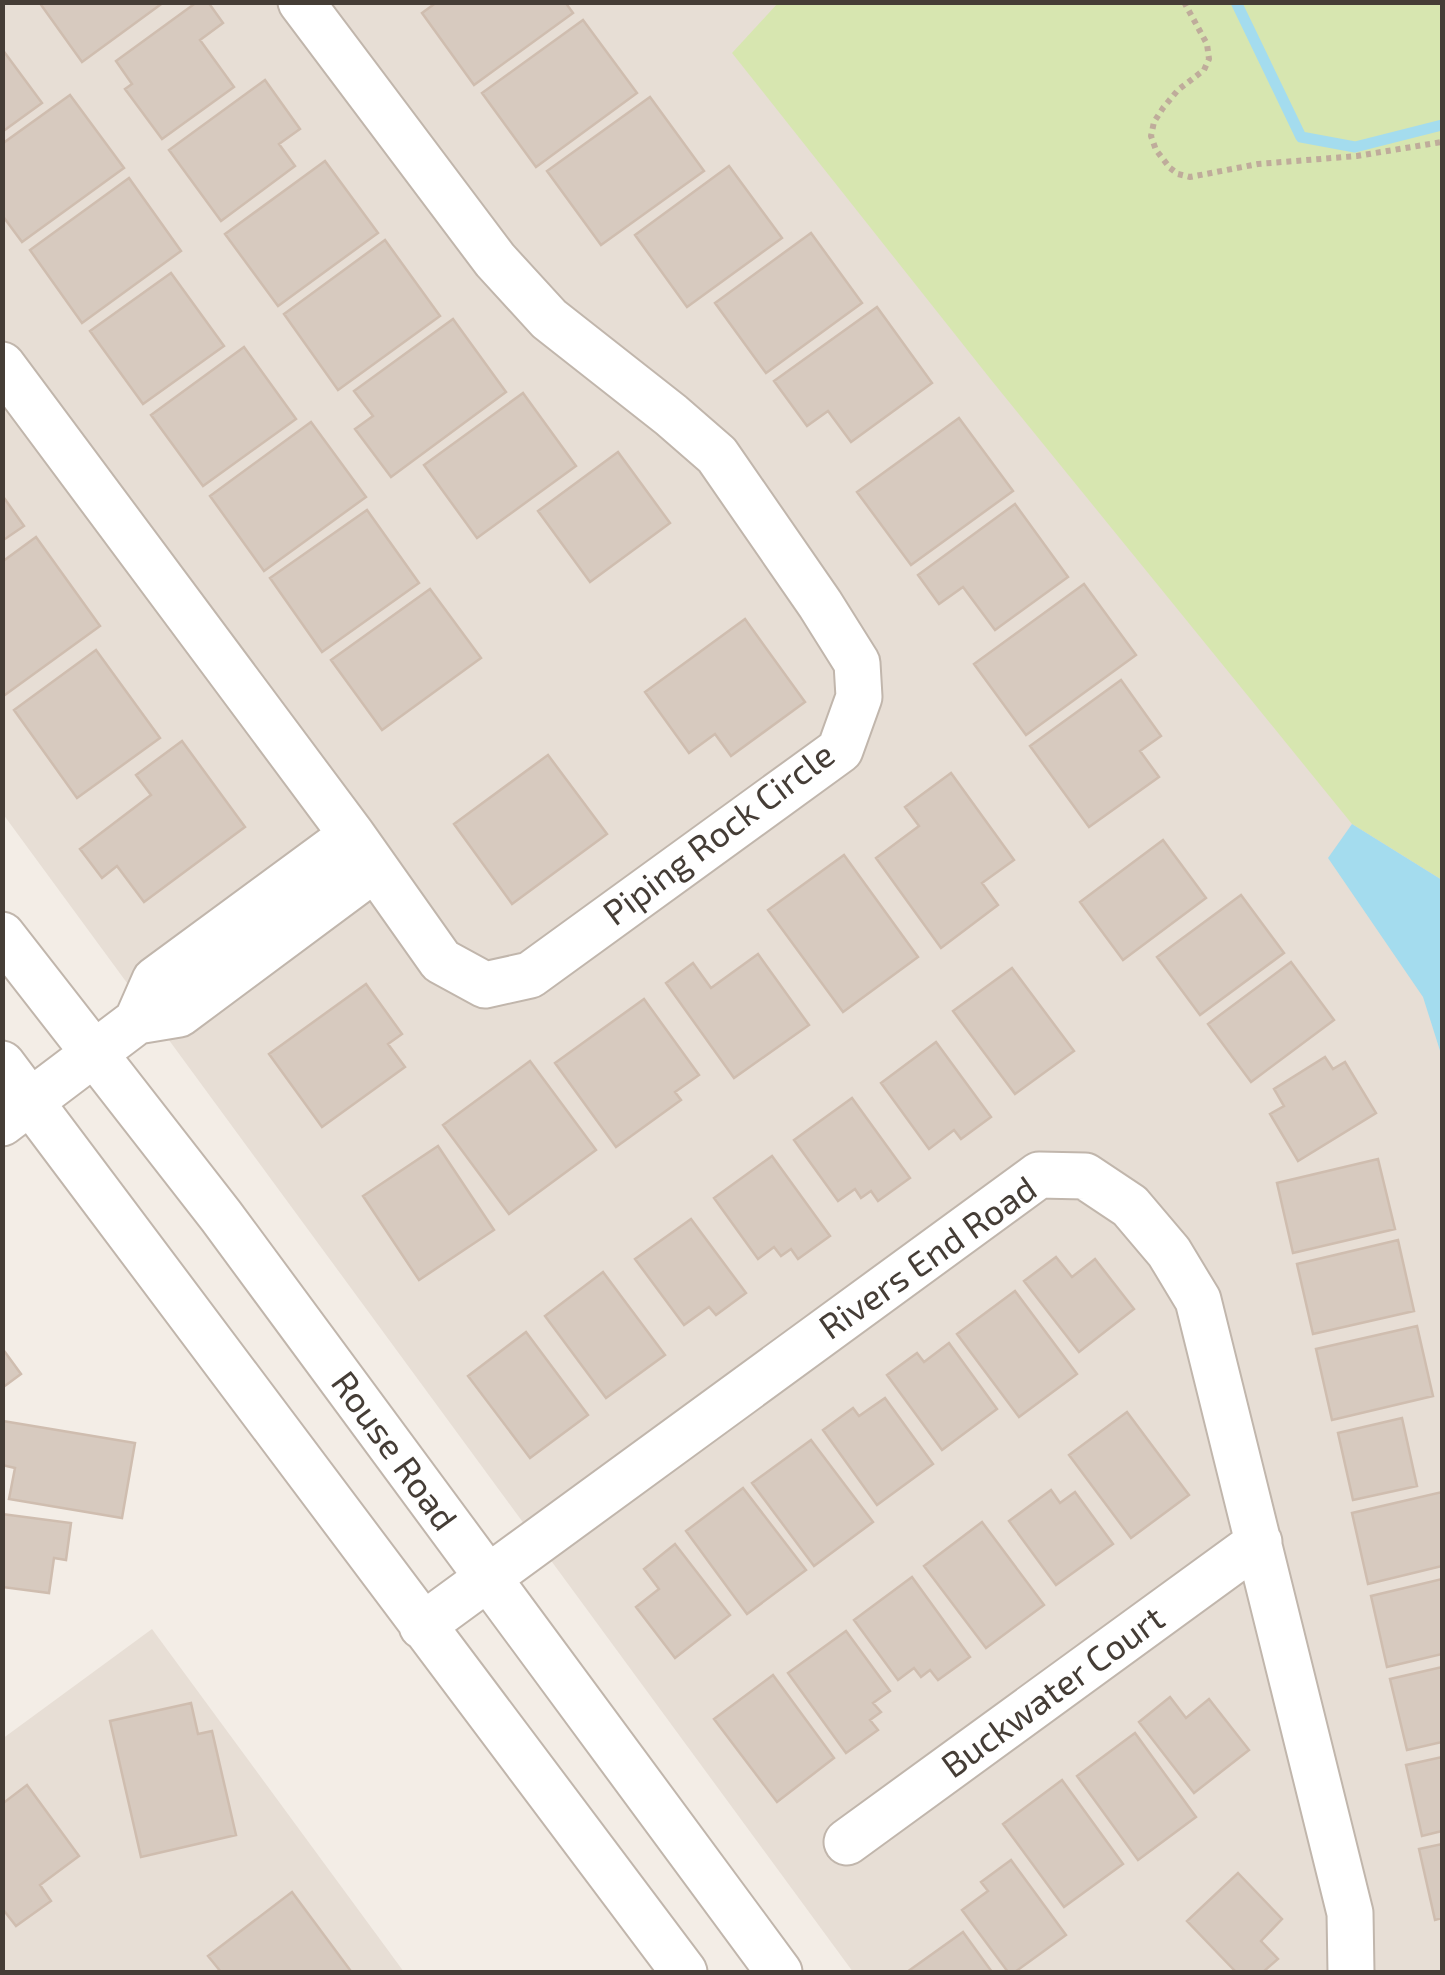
<svg xmlns="http://www.w3.org/2000/svg" width="1445" height="1975" font-family="'Exo 2',sans-serif">
<rect width="100%" height="100%" fill="#f3ede6"/>
<path fill="#e7ded5" d="M2,3H1442V1972H853L3,814Z
M152,1629L404,1972H3L2,1739Z"/>
<path fill="#d7e6b0" d="M778,3H1442V880L1352,824L992,381L732,53Z"/>
<path fill="#a4dcee" d="M1352,824L1442,880V1057L1423,997L1328,858Z"/>
<g fill="none" stroke-linecap="round" stroke-linejoin="round">
<path stroke="#a4dcee" stroke-width="11" d="M1236,2L1301,137L1355,147L1442,125"/>
</g>
<path fill="#d7cabf" stroke="#cfbdaf" stroke-width="2.5" d="M39,2H164L82,62Z
M197,2H208L223,23L200,40L234,87L162,139L125,89L132,84L116,61Z
M437,2H565L573,13L474,85L422,13Z
M583,20L637,93L536,167L482,93Z
M2,49L42,103L2,132Z
M265,80L300,129L279,144L295,166L221,221L169,150Z
M70,95L124,168L22,242L2,215V144Z
M650,97L704,171L601,245L547,171Z
M325,161L378,233L278,306L225,234Z
M729,166L782,238L687,307L635,235Z
M129,178L181,251L82,323L30,250Z
M811,233L862,303L766,373L715,303Z
M385,240L440,316L338,390L284,314Z
M171,273L224,346L143,404L90,331Z
M877,307L932,383L851,442L828,411L807,426L774,381Z
M453,319L506,392L391,477L355,429L373,416L354,391Z
M244,347L296,419L203,486L151,415Z
M523,393L576,466L477,538L424,465Z
M959,418L1013,491L911,565L857,492Z
M311,422L366,497L264,571L210,496Z
M618,452L670,523L590,582L538,511Z
M2,495L24,526L2,541Z
M1015,504L1068,577L995,630L963,587L939,604L918,575Z
M367,510L419,583L322,652L270,578Z
M36,537L100,626L2,697V562Z
M1084,584L1136,655L1026,735L974,664Z
M430,589L481,658L382,730L331,660Z
M745,619L805,702L731,756L715,734L689,753L645,692Z
M96,650L160,738L77,798L14,710Z
M1121,680L1161,736L1140,751L1159,777L1089,827L1030,746Z
M182,741L245,827L144,902L117,866L102,878L80,849L151,795L136,775Z
M548,755L607,834L512,904L454,824Z
M951,773L1014,860L982,883L998,905L941,948L876,858L919,826L905,807Z
M1163,840L1206,898L1123,960L1080,902Z
M844,855L918,957L843,1012L768,910Z
M1241,895L1284,953L1200,1015L1157,957Z
M758,954L809,1025L734,1078L666,983L693,963L711,988Z
M1291,962L1334,1020L1251,1082L1208,1024Z
M1012,968L1074,1051L1015,1094L953,1011Z
M366,984L402,1034L388,1044L405,1067L322,1127L269,1054Z
M644,999L699,1075L675,1092L681,1100L616,1147L555,1063Z
M936,1042L991,1117L961,1139L954,1130L929,1149L881,1083Z
M1325,1057L1333,1069L1345,1062L1376,1113L1298,1161L1270,1114L1284,1106L1274,1089Z
M530,1061L596,1150L509,1214L443,1125Z
M852,1098L910,1178L878,1201L871,1191L861,1198L855,1189L838,1201L794,1140Z
M438,1146L494,1230L419,1280L363,1196Z
M772,1156L830,1236L798,1259L791,1249L781,1256L774,1247L758,1259L714,1198Z
M1378,1159L1395,1229L1293,1253L1277,1183Z
M691,1219L746,1293L716,1315L709,1307L684,1325L635,1259Z
M1398,1240L1414,1311L1313,1334L1297,1264Z
M1056,1257L1072,1277L1095,1259L1134,1309L1079,1352L1024,1281Z
M603,1272L665,1355L606,1398L545,1316Z
M1015,1291L1077,1374L1019,1417L957,1334Z
M1417,1326L1433,1396L1332,1420L1316,1349Z
M526,1332L588,1415L530,1458L468,1376Z
M949,1343L997,1409L942,1450L887,1375L917,1353L924,1362Z
M2,1348L21,1374L2,1388Z
M885,1398L933,1464L877,1505L823,1430L853,1408L859,1416Z
M1127,1412L1189,1495L1131,1538L1069,1455Z
M1402,1418L1417,1486L1353,1500L1338,1433Z
M3,1421L135,1443L122,1518L9,1499L15,1468L2,1465Z
M811,1440L873,1522L814,1566L752,1483Z
M743,1488L806,1570L747,1614L686,1531Z
M1051,1490L1060,1503L1075,1492L1113,1544L1056,1585L1009,1521Z
M1442,1492V1566L1368,1584L1352,1513Z
M2,1514L71,1523L66,1560L54,1558L49,1593L2,1587Z
M982,1522L1044,1605L986,1648L924,1566Z
M675,1544L730,1615L675,1658L636,1607L659,1589L644,1569Z
M912,1577L970,1657L938,1680L930,1670L921,1677L914,1668L898,1680L854,1620Z
M1442,1579V1654L1387,1667L1371,1596Z
M846,1631L890,1691L873,1703L881,1712L870,1720L878,1730L846,1753L788,1673Z
M1442,1667V1742L1407,1750L1390,1679Z
M773,1675L834,1758L777,1802L714,1719Z
M1170,1697L1186,1718L1209,1699L1249,1750L1194,1793L1139,1722Z
M191,1703L198,1734L212,1731L236,1835L141,1857L110,1721Z
M1135,1733L1196,1817L1138,1860L1077,1776Z
M1442,1757V1831L1422,1836L1406,1765Z
M1062,1780L1123,1864L1064,1907L1003,1824Z
M27,1785L79,1856L40,1885L51,1901L16,1926L2,1908V1804Z
M1442,1844V1918L1435,1920L1419,1849Z
M1011,1860L1066,1935L1015,1972H1008L962,1910L988,1891L981,1882Z
M1238,1873L1282,1919L1261,1941L1278,1959L1263,1972H1236L1187,1921Z
M292,1892L350,1970L347,1972H221L208,1956Z
M963,1932L992,1972H907Z"/>
<g fill="none" stroke-linecap="round" stroke-linejoin="round">
<defs>
<path id="minor" d="M2,365L352,835L441,961L485,985L530,975L840,750L859,697L857,663L820,604L717,455L671,415L549,319L495,260L301,2
M2,935L221,1216L779,1972
M137,1021L155,980L352,835
M2,1064L684,1972
M2,1123L137,1021L179,1014L374,869
M422,1626L1039,1175L1085,1176L1130,1206L1169,1252L1198,1300L1350,1913L1351,1972
M847,1842L1259,1542"/>
</defs>
<use href="#minor" stroke="#c1b6ac" stroke-width="49"/>
<path stroke="#bfac9b" stroke-width="6" stroke-dasharray="5 5" stroke-linecap="butt" d="M1184,2L1207,44L1209,59L1204,70L1178,90L1163,108L1154,122L1151,136L1156,150L1170,168L1178,174L1190,177L1258,164L1357,156L1442,142"/>
<use href="#minor" stroke="#fff" stroke-width="45"/>
</g>
<g text-anchor="middle" stroke-width="8" stroke-linejoin="round" paint-order="stroke">
<g font-size="35" fill="#453d36" stroke="#fff">
<text transform="translate(719 834) rotate(-37)" y="12">Piping Rock Circle</text>
<text transform="translate(928 1258) rotate(-35)" y="12">Rivers End Road</text>
<text transform="translate(394 1451) rotate(54)" y="12">Rouse Road</text>
<text transform="translate(1053 1692) rotate(-36)" y="12">Buckwater Court</text>
</g>
</g>
<rect width="1445" height="1975" fill="none" stroke="#453d36" stroke-width="10"/>
</svg>
